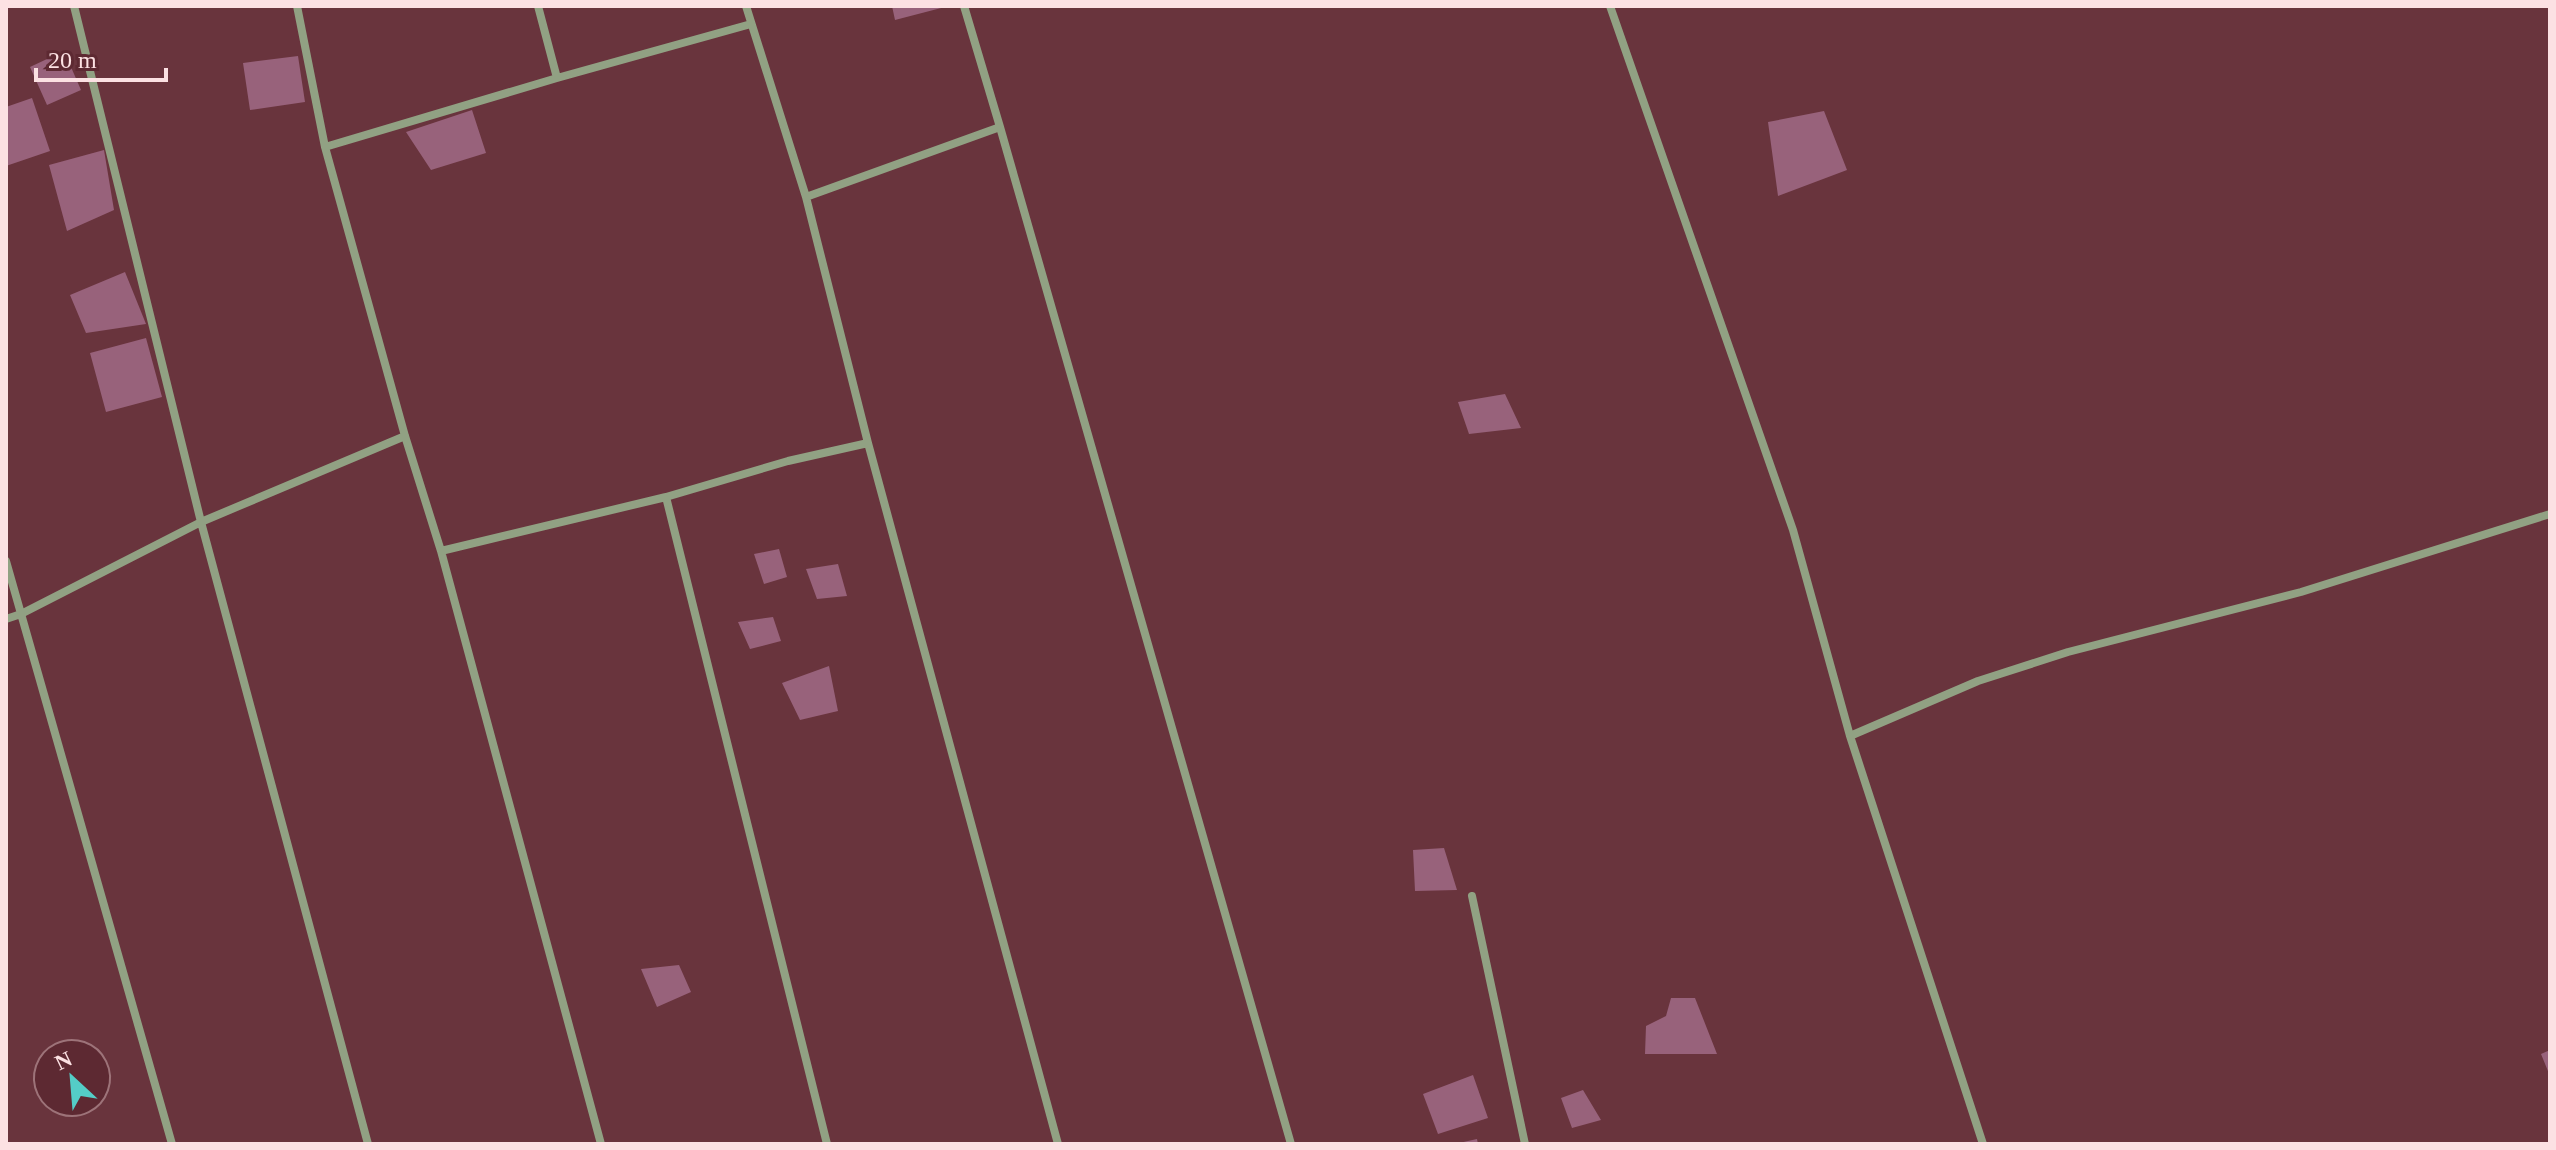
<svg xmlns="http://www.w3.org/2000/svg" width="2556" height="1150" font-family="'Times New Roman',serif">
<rect width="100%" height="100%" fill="#69343d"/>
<path fill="#98627b" d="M892,6H945V7L895,20Z
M64,51L81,90L47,105L30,67Z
M298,56L305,102L250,110L243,63Z
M32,98L50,151L6,166V107Z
M472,110L486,153L431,170L406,132Z
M1824,111L1847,170L1778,196L1768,122Z
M104,150L114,210L67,231L49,165Z
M125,272L146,324L86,333L70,295Z
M146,338L162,397L106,412L90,353Z
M1505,394L1521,428L1469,434L1458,402Z
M779,549L787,577L764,584L754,554Z
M838,564L847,596L817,599L806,569Z
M773,617L781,641L750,649L738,622Z
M829,666L838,711L800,720L782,683Z
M1444,848L1457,890L1415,891L1413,850Z
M679,965L691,992L657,1007L641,969Z
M1671,998H1695L1717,1054H1645L1646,1026L1666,1016Z
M2550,1050V1076L2541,1054Z
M1473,1075L1488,1118L1438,1134L1423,1094Z
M1583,1090L1601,1120L1572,1128L1561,1098Z
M1477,1139L1478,1144H1459V1143Z"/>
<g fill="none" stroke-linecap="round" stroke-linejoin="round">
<path stroke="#91a183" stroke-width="8" d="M74,6L201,522L368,1144
M297,6L325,147L405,436L441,551
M538,6L557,78
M746,6L806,197L868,443
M964,6L1000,127L1291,1144
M1610,6L1793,530L1850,736L1983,1144
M325,147L557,78L751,24
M806,197L1000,127
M666,497L827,1144
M6,561L172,1144
M6,619L21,614L201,522L405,436
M1850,736L1978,681L2068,652L2301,592L2550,514
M1472,896L1525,1144
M601,1144L441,551L666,497L788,461L868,443L1058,1144"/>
</g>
<rect width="2556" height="1150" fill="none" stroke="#fce1e3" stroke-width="16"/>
<g transform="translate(72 1078) rotate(334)"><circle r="38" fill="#5d2932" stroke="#9d7379" stroke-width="2"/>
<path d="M0-6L14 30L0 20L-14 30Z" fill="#54cdc7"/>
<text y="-12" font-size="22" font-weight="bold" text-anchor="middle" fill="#fce1e3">N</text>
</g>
<path d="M36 68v12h130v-12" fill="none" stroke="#fce1e3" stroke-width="4"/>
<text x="48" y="68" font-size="24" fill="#fce1e3" stroke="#5d2932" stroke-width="6" paint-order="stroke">20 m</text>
</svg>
